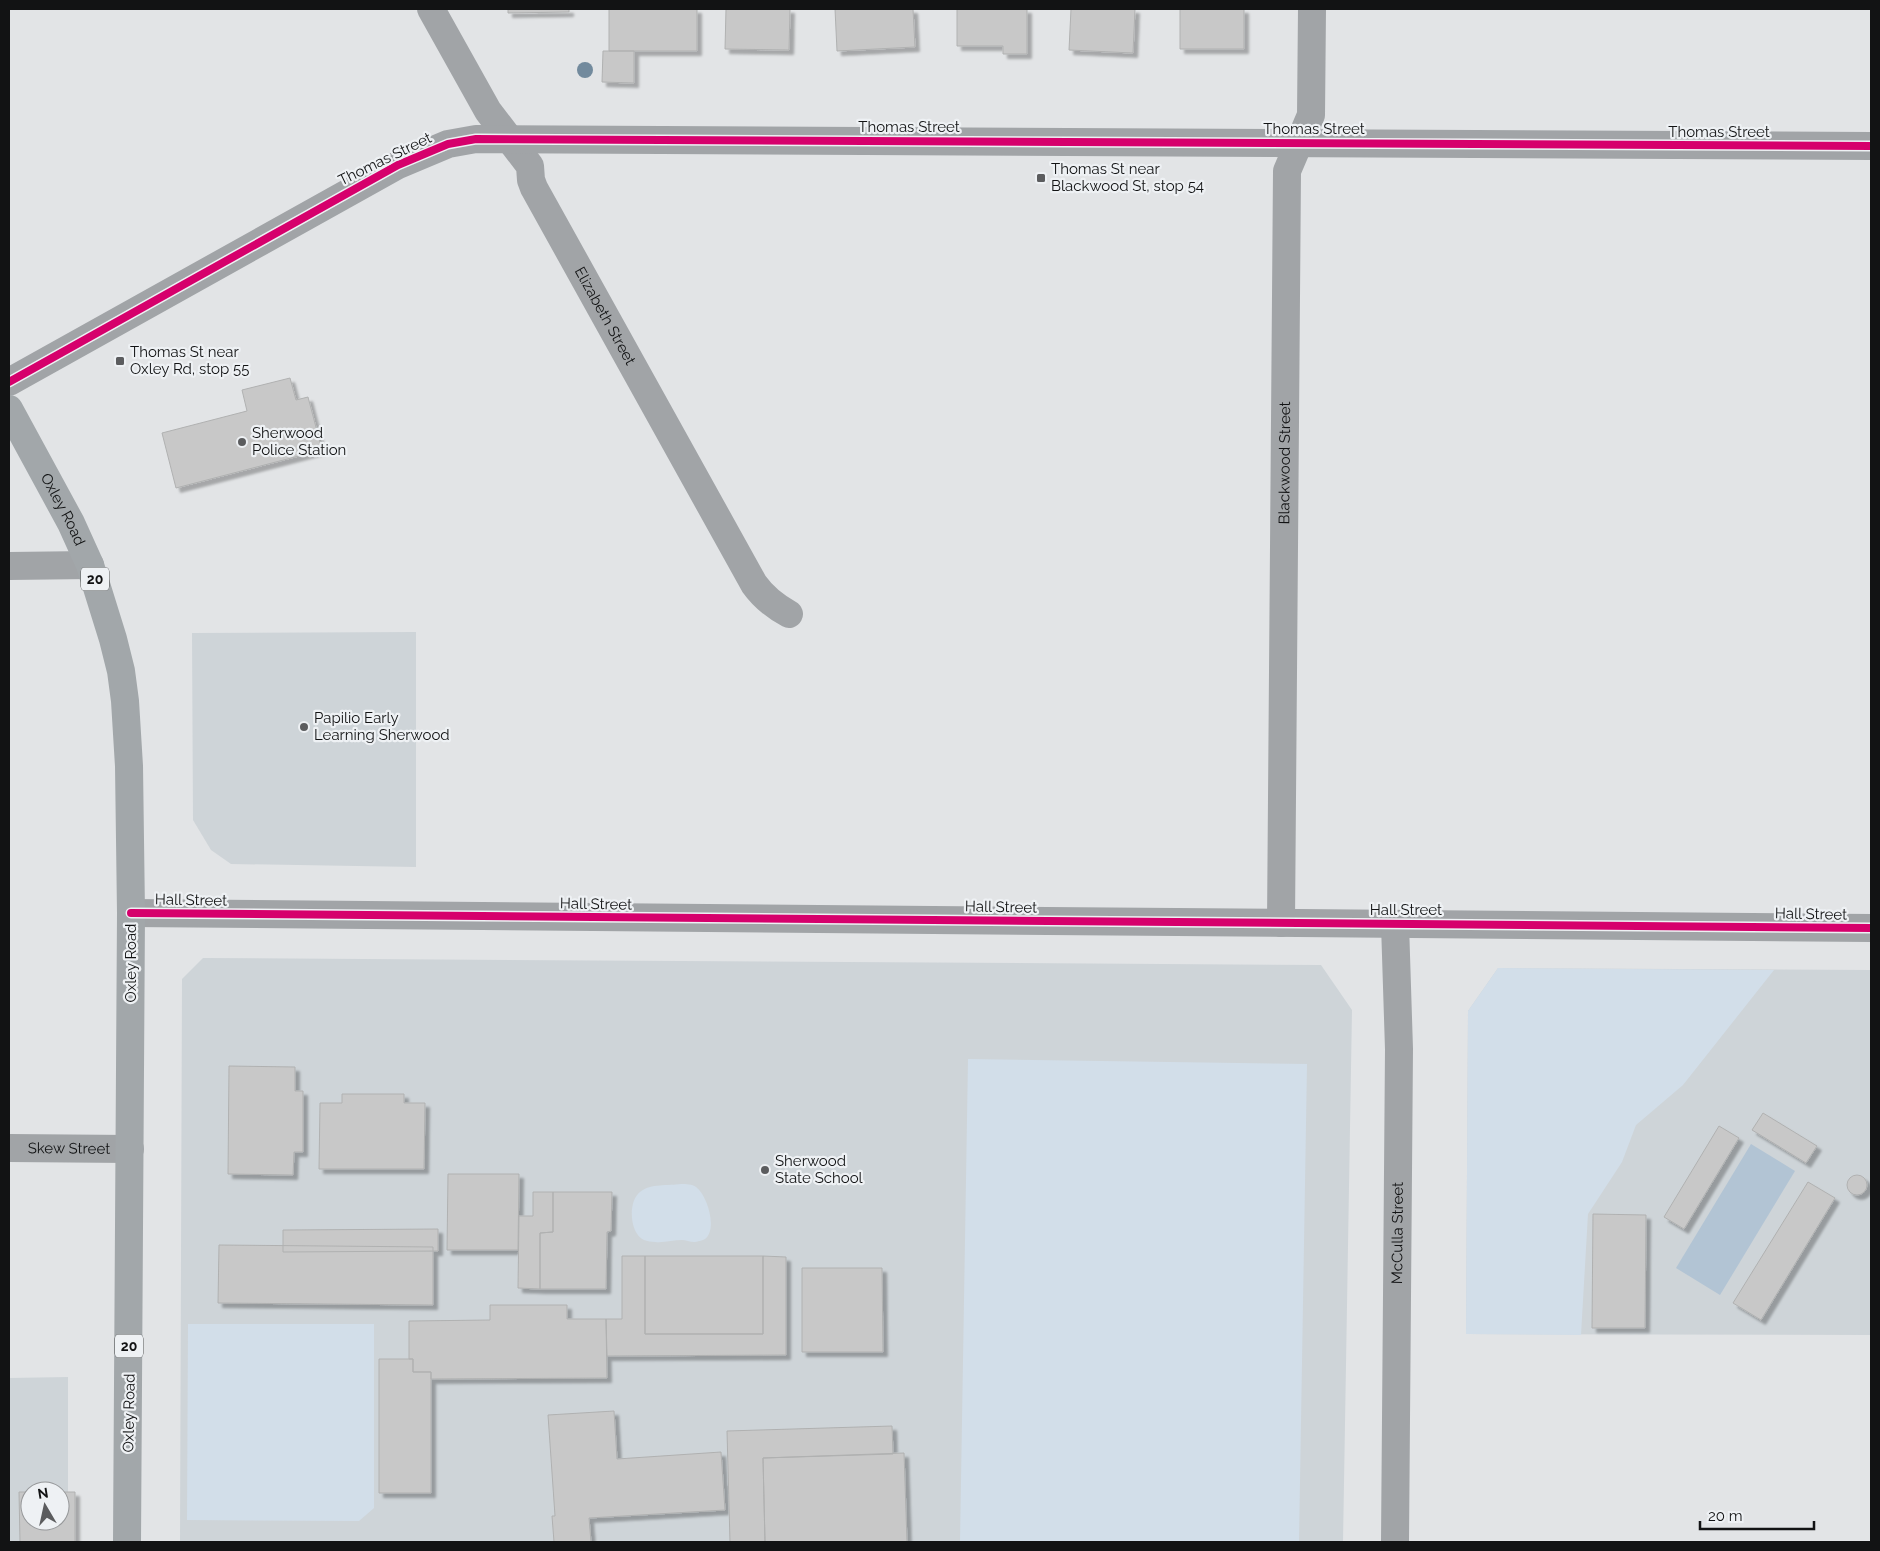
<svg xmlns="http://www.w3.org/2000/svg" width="1880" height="1551" font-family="Raleway,sans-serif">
<defs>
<filter id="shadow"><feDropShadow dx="4.5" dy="4.5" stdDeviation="1" flood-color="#0004"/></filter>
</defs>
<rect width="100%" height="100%" fill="#e2e4e6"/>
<path fill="#ced4d8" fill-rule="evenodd" d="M416,632V867L231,864L211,850L193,820L192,633Z
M203,958L1321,965L1352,1010L1343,1542H180L182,979Z
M1498,968L1871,970V1335L1466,1334L1468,1011Z
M68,1377V1542H9V1378ZM30,1491H60V1521H30Z"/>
<path fill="#d2dee9" d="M1498,968L1774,970L1683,1085L1636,1125L1622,1162L1588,1214L1581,1335L1466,1334L1468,1011Z
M968,1059L1307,1064L1299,1542H960Z
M681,1184C686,1184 692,1184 696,1187C707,1195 718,1229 705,1239C703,1240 697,1242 694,1242C690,1242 686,1240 682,1240C674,1240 664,1243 655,1242C652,1242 647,1241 644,1240C629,1233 628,1201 640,1192C651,1183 668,1186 681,1184Z
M188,1324H374V1508L359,1521L187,1520Z"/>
<path fill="#b2c4d4" d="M1751,1144L1795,1171L1720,1295L1676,1268Z"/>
<path fill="#c8c8c8" stroke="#b0b1b1" filter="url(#shadow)" d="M508,9H569V12L508,13Z
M609,9H697V51H609Z
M726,9H790L789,50L725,49Z
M835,9H913L915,47L837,51Z
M957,9H1027V54H1003V46H957Z
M1071,9H1135L1133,53L1069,50Z
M1180,9H1244V49H1180Z
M603,51H634V83L602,82Z
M290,378L296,400L308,397L322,450L176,488L162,433L247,411L242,390Z
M229,1066L295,1067V1091H303V1152H294L293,1175L228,1174Z
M342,1094H404V1103H425L424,1169H319L320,1103H342Z
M1763,1113L1817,1146L1806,1163L1752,1130Z
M1719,1126L1739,1138L1684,1229L1664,1217Z
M448,1174H519L518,1250H447Z
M1847 1185a10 10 0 1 1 20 0a10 10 0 1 1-20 0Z
M1808,1182L1835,1198L1761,1320L1733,1303Z
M533,1192H553V1232L540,1233V1289L518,1288L519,1216H533Z
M553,1192H612L611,1231L607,1232L606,1289H540V1233L553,1232Z
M1593,1214L1646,1215L1645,1328H1592Z
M438,1229V1251L283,1252V1230Z
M219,1245L433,1247V1305L218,1303Z
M622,1256H645V1334H763V1256L786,1257V1355L607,1356L606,1319H622Z
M645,1256H763V1334H645Z
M802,1268H882L883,1352H802Z
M490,1305H567V1319H606L607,1378L431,1379V1372H413V1359H409V1321L490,1320Z
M379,1359H413V1372H431V1493H379Z
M614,1411L617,1459L721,1452L725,1510L589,1518L591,1542H554L552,1516H555L548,1415Z
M892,1426L893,1454L763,1458L765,1542H730L727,1431Z
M904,1453L907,1542H765L763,1458Z
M19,1492H30V1521H60V1492H75V1542H20Z"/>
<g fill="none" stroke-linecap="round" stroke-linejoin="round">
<g stroke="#a1a4a7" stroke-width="28">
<path id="s1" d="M431,9L488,111L530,166L531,180L534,188L754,584C764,598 774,606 789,614"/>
<path d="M9,382L398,165L448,144L476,139L1871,146"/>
<path d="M9,566L90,565"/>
<path d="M131,913L1871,928"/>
<path id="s2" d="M1281,923L1287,171L1311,115L1312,9"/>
<path id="s3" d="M9,1148L130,1149"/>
<path id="s4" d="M1395,1542L1399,1049L1395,924"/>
</g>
<path stroke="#a2a7aa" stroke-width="28" id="s5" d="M9,409L71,523L90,565L113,639L121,671L125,701L129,766L131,913L127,1542"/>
<defs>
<path id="cycleway" d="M9,382L398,165L448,144L476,139L1871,146
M131,913L1871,928"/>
</defs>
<use href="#cycleway" stroke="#eef1f4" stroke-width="11"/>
<use href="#cycleway" stroke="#d6006c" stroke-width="8"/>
</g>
<circle fill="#728a9d" cx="585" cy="70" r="8"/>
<g fill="#5b5c5e" stroke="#eef1f4" stroke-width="2">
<rect x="1036" y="173" width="10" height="10" rx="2.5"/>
<rect x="115" y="356" width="10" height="10" rx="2.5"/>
<circle cx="242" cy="442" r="5"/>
<circle cx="304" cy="727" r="5"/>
<circle cx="765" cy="1170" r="5"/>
</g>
<g text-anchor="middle" stroke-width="4.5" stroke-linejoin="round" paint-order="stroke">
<g fill="#eef1f4" stroke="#545657" stroke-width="1">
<rect x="81" y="567.5" width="28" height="23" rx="4"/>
<rect x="115" y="1334.5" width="28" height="23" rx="4"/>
</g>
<g font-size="14" font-weight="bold" fill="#121314">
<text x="95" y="584">20</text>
<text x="129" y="1351">20</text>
</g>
<g font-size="15" fill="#121314" stroke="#eef1f4">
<text x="909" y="132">Thomas Street</text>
<text x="1314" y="134">Thomas Street</text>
<text x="1719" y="137">Thomas Street</text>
<text transform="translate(385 159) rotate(-26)" y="5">Thomas Street</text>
<text dy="5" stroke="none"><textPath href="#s1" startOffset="355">Elizabeth Street</textPath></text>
<text dy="5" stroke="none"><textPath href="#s2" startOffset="460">Blackwood Street</textPath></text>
<text dy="5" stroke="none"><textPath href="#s5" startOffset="114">Oxley Road</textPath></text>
<text transform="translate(191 900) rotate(1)" y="5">Hall Street</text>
<text transform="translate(596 904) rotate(1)" y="5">Hall Street</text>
<text transform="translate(1001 907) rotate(1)" y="5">Hall Street</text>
<text x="1406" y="915">Hall Street</text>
<text transform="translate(1811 914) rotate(1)" y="5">Hall Street</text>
<text transform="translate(131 963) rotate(-90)" y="5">Oxley Road</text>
<text dy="5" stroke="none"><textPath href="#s3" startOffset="60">Skew Street</textPath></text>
<text dy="5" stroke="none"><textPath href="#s4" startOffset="309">McCulla Street</textPath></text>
<text transform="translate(129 1413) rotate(-89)" y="5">Oxley Road</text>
</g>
<g font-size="15" fill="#121314" stroke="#eef1f4" text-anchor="start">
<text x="1051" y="174">Thomas St near<tspan x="1051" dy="17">Blackwood St, stop 54</tspan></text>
<text x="130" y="357">Thomas St near<tspan x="130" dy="17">Oxley Rd, stop 55</tspan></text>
<text x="252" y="438">Sherwood<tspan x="252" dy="17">Police Station</tspan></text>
<text x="314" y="723">Papilio Early<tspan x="314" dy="17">Learning Sherwood</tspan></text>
<text x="775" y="1166">Sherwood<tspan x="775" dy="17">State School</tspan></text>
</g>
</g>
<rect width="1880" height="1551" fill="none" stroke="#121314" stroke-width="20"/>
<g transform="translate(45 1506) rotate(351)"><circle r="24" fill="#eef1f4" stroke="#96989a"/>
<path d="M0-4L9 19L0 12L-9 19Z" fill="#5b5c5e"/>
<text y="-8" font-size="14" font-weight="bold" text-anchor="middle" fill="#121314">N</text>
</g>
<path d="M1700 1521v8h114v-8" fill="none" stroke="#121314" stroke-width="2.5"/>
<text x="1708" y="1521" font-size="15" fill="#121314" stroke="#eef1f4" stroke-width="4" paint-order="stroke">20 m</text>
</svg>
